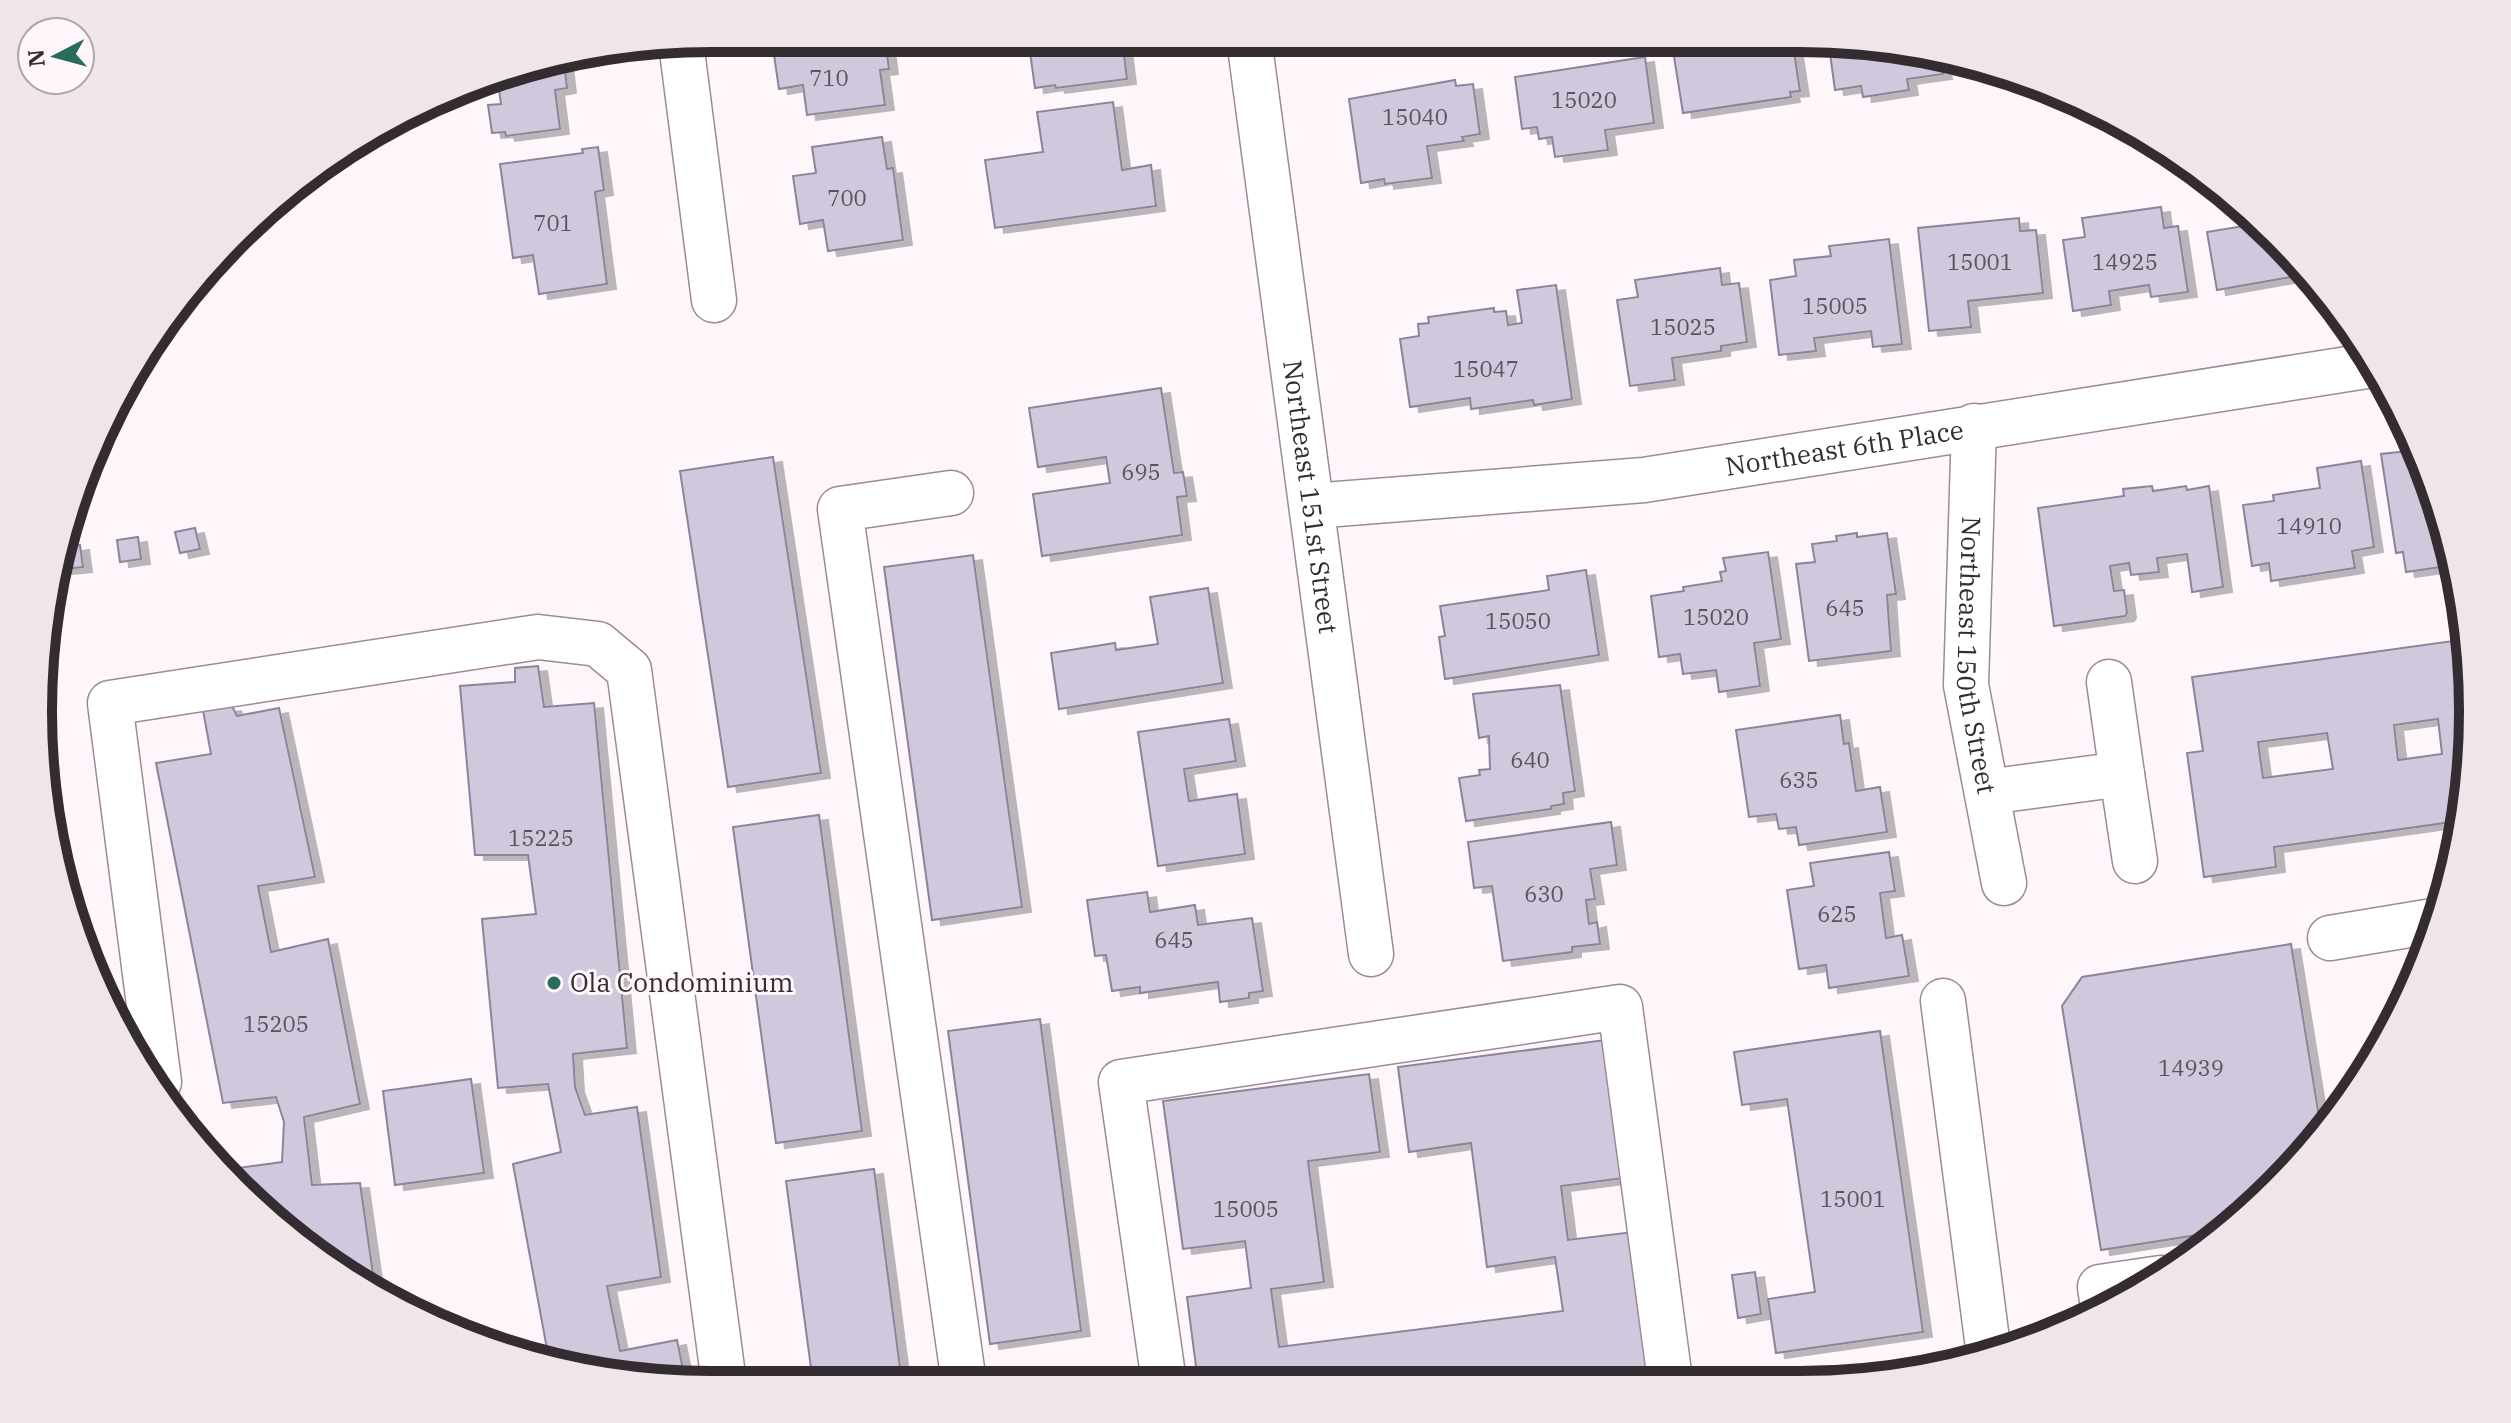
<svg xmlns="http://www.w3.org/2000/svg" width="2511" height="1423" font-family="'IBM Plex Serif',serif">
<defs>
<filter id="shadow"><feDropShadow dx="9" dy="5" stdDeviation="0" flood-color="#0004"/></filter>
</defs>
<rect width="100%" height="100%" fill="#fff6fc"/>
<path fill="#d0c8dd" stroke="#8c8498" stroke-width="2" fill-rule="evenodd" filter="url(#shadow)" d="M791,38H885L889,69L880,70L885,105L807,115L803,85L779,89L772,41Z
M1028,38L1122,39L1127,79L1056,88L1055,85L1035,88Z
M1704,39H1792L1800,91L1790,92L1791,97L1683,113L1672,44Z
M1828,39H1843L1951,61L1952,68L1942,70L1943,74L1907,79L1909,90L1863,97L1861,86L1835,90Z
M1645,57L1654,123L1605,130L1608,150L1555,157L1552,137L1539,139L1537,127L1522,129L1515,77Z
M564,62L567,88L555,90L560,129L506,136L505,132L492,133L488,105L501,104L497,73Z
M1455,80L1456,86L1473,84L1480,134L1462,137L1464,141L1427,146L1432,178L1385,184L1384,179L1361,183L1349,99Z
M1113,102L1122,170L1151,165L1156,206L995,228L985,160L1043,152L1037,112Z
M882,137L887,169L893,168L903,240L828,251L823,220L800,224L793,176L816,173L812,147Z
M598,147L604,190L595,192L607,284L539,294L533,255L513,258L500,164L583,153L582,149Z
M2161,207L2164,228L2178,226L2188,292L2151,297L2149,285L2109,291L2111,305L2073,311L2063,240L2085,237L2082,218Z
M2254,216L2308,274L2217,290L2207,232L2256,224Z
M2019,218L2020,231L2036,230L2043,293L1968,301L1971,327L1929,331L1918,228Z
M1889,239L1902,344L1873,347L1871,331L1814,338L1816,351L1779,355L1770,280L1796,276L1794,260L1831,256L1829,246Z
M1720,268L1722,285L1739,283L1747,342L1721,346V351L1672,358L1675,380L1630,386L1617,300L1638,297L1635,280Z
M1556,285L1572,399L1534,405L1533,400L1471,409L1470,398L1410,407L1400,339L1419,336L1418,324L1429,323L1428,317L1494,308V312L1506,311L1508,325L1522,323L1517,290Z
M1161,388L1174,473L1183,472L1187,496L1177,497L1182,535L1042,556L1033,494L1110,483L1106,457L1038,467L1029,408Z
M2417,450L2450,538L2455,565L2406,572L2403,552L2396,553L2381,454Z
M773,457L821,773L728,787L680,471Z
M2361,461L2374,547L2352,551L2355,568L2271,581L2269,563L2252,566L2243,505L2274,501L2273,495L2320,488L2317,468Z
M2152,486L2153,491L2186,486L2187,490L2209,486L2223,587L2192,592L2187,554L2157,558L2159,572L2131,575L2129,563L2110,566L2114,591L2124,590L2127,613L2125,616L2054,626L2038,508L2124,496L2123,489Z
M195,528L200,549L180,553L175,532Z
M1857,533V537L1887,533L1896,594L1887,595L1891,651L1809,661L1796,564L1815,562L1812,544L1837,541L1836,536Z
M138,537L141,559L120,562L117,540Z
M80,545L83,567L63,569L60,548Z
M1768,552L1781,639L1754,643L1760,686L1719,692L1716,670L1683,674L1680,654L1659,657L1651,596L1684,591L1683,587L1722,581L1720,572L1726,571L1723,558Z
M973,555L1022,907L932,920L884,567Z
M1586,570L1599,655L1445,679L1439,637L1445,636L1440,606L1549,590L1547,576Z
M1208,588L1223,683L1059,709L1051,653L1115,643L1116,650L1158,644L1150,597Z
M2467,639L2472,668L2467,800L2459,835L2454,836L2452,822L2274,847L2276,867L2204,877L2187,753L2203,751L2192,677ZM2438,719L2442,754L2398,760L2394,725ZM2327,733L2333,769L2263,778L2258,742Z
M538,666L544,707L594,703L627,1048L573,1054L575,1087L585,1115L637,1107L661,1277L607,1286L620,1351L677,1340L686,1384H668L549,1360L513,1164L561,1152L548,1084L498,1088L482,919L536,914L528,855H475L460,686L515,682V668Z
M1560,685L1575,791L1563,793L1564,804L1551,806V809L1466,821L1459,778L1480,775L1479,770L1490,769L1489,736L1479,738L1473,694Z
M232,706L237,716L279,708L315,877L258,886L271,952L328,939L360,1104L304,1117L312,1185L360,1183L376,1295L231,1177V1169L282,1162L284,1122L276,1097L223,1103L156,763L211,754L203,710Z
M1840,715L1844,744L1849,743L1856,791L1880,787L1887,832L1799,845L1796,827L1779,829L1776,814L1749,817L1736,730Z
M1229,719L1236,761L1184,769L1189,801L1237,794L1245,854L1158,866L1138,732Z
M819,815L862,1131L776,1143L733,827Z
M1611,822L1617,865L1590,869L1595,899L1586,900L1589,924L1597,922L1600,944L1572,947V952L1503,961L1492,886L1474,888L1468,842Z
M1889,852L1895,891L1880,893L1886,938L1902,935L1909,976L1829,988L1826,965L1799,969L1787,890L1814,886L1810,863Z
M1147,892L1150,912L1195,905L1198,925L1252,918L1263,991L1249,993V998L1220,1002L1218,982L1140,993V987L1112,991L1106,955L1095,956L1087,900Z
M2291,944L2321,1129L2276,1187L2223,1231L2101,1250L2062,1006L2082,977Z
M1040,1019L1081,1331L990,1344L948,1031Z
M1880,1031L1923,1332L1776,1353L1768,1299L1815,1292L1787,1099L1742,1105L1734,1052Z
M1605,1040L1624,1178L1561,1186L1568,1240L1633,1232L1653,1380L1198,1382L1187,1297L1251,1288L1245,1241L1183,1249L1163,1101L1369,1074L1380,1152L1308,1161L1324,1282L1271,1289L1279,1347L1563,1311L1555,1257L1487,1267L1471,1143L1409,1152L1398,1067Z
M471,1079L484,1173L395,1185L383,1091Z
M874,1169L902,1383H813L786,1181Z
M1755,1272L1761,1314L1738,1318L1732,1275Z"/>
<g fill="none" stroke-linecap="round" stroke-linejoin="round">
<defs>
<g id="minor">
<path id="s1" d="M1249,39L1371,954"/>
<path d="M681,43L714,300"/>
<path id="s2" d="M1974,426L1966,685L2004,883"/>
<path d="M951,493L840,509L964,1383"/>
<path id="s3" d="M1312,506L1644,480L2373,365"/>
<path d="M2122,774L2135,861"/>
<path d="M1987,792L2122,774L2109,682"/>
<path d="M2330,938L2439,920"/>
<path d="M1943,1001L1989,1355"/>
<path d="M159,1082L110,703L538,637L598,644L629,670L724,1383"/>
<path d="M2103,1307L2100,1287L2161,1278"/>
<path d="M1164,1382L1121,1082L1620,1007L1670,1380"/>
</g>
</defs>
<use href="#minor" stroke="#9d8a97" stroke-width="47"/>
<use href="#minor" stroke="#fff" stroke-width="44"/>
</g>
<circle fill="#2a6c5b" stroke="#fff6fc" stroke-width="3" cx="554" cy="983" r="8"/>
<g text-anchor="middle" stroke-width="6" stroke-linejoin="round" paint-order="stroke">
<g font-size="22" fill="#5b535c">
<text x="829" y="86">710</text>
<text x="1584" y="108">15020</text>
<text x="1415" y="125">15040</text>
<text x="847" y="206">700</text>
<text x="553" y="231">701</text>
<text x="1980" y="270">15001</text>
<text x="2125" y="270">14925</text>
<text x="1835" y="314">15005</text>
<text x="1683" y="335">15025</text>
<text x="1486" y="377">15047</text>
<text x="1141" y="480">695</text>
<text x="2309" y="534">14910</text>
<text x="1845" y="616">645</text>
<text x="1716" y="625">15020</text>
<text x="1518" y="629">15050</text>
<text x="1530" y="768">640</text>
<text x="1799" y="788">635</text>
<text x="541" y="846">15225</text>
<text x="1544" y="902">630</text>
<text x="1837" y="922">625</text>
<text x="1174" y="948">645</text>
<text x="276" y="1032">15205</text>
<text x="2191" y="1076">14939</text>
<text x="1853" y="1207">15001</text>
<text x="1246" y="1217">15005</text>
</g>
<g font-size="26" fill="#342c31" stroke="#fff6fc">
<text dy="9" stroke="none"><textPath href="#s3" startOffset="536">Northeast 6th Place</textPath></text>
<text dy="9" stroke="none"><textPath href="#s1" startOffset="462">Northeast 151st Street</textPath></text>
<text dy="9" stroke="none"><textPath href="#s2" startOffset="230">Northeast 150th Street</textPath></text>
</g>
<g font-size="26" fill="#342c31" stroke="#fff6fc" text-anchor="start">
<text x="570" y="992">Ola Condominium</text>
</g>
</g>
<path d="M0 0H2511V1423H0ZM711 52H1800A659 659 0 0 1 2459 711V712A659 659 0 0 1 1800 1371H711A659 659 0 0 1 52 712V711A659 659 0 0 1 711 52Z" fill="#efe6ec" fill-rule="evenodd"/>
<path fill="none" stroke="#342c31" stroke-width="10" d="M711 52H1800A659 659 0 0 1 2459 711V712A659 659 0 0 1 1800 1371H711A659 659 0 0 1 52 712V711A659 659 0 0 1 711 52Z"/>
<g transform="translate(56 56) rotate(264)"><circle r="38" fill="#fff6fc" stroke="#aea5ab" stroke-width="2"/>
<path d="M0-6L14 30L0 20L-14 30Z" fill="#2a6c5b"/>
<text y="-12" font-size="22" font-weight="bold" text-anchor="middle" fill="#342c31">N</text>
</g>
</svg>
